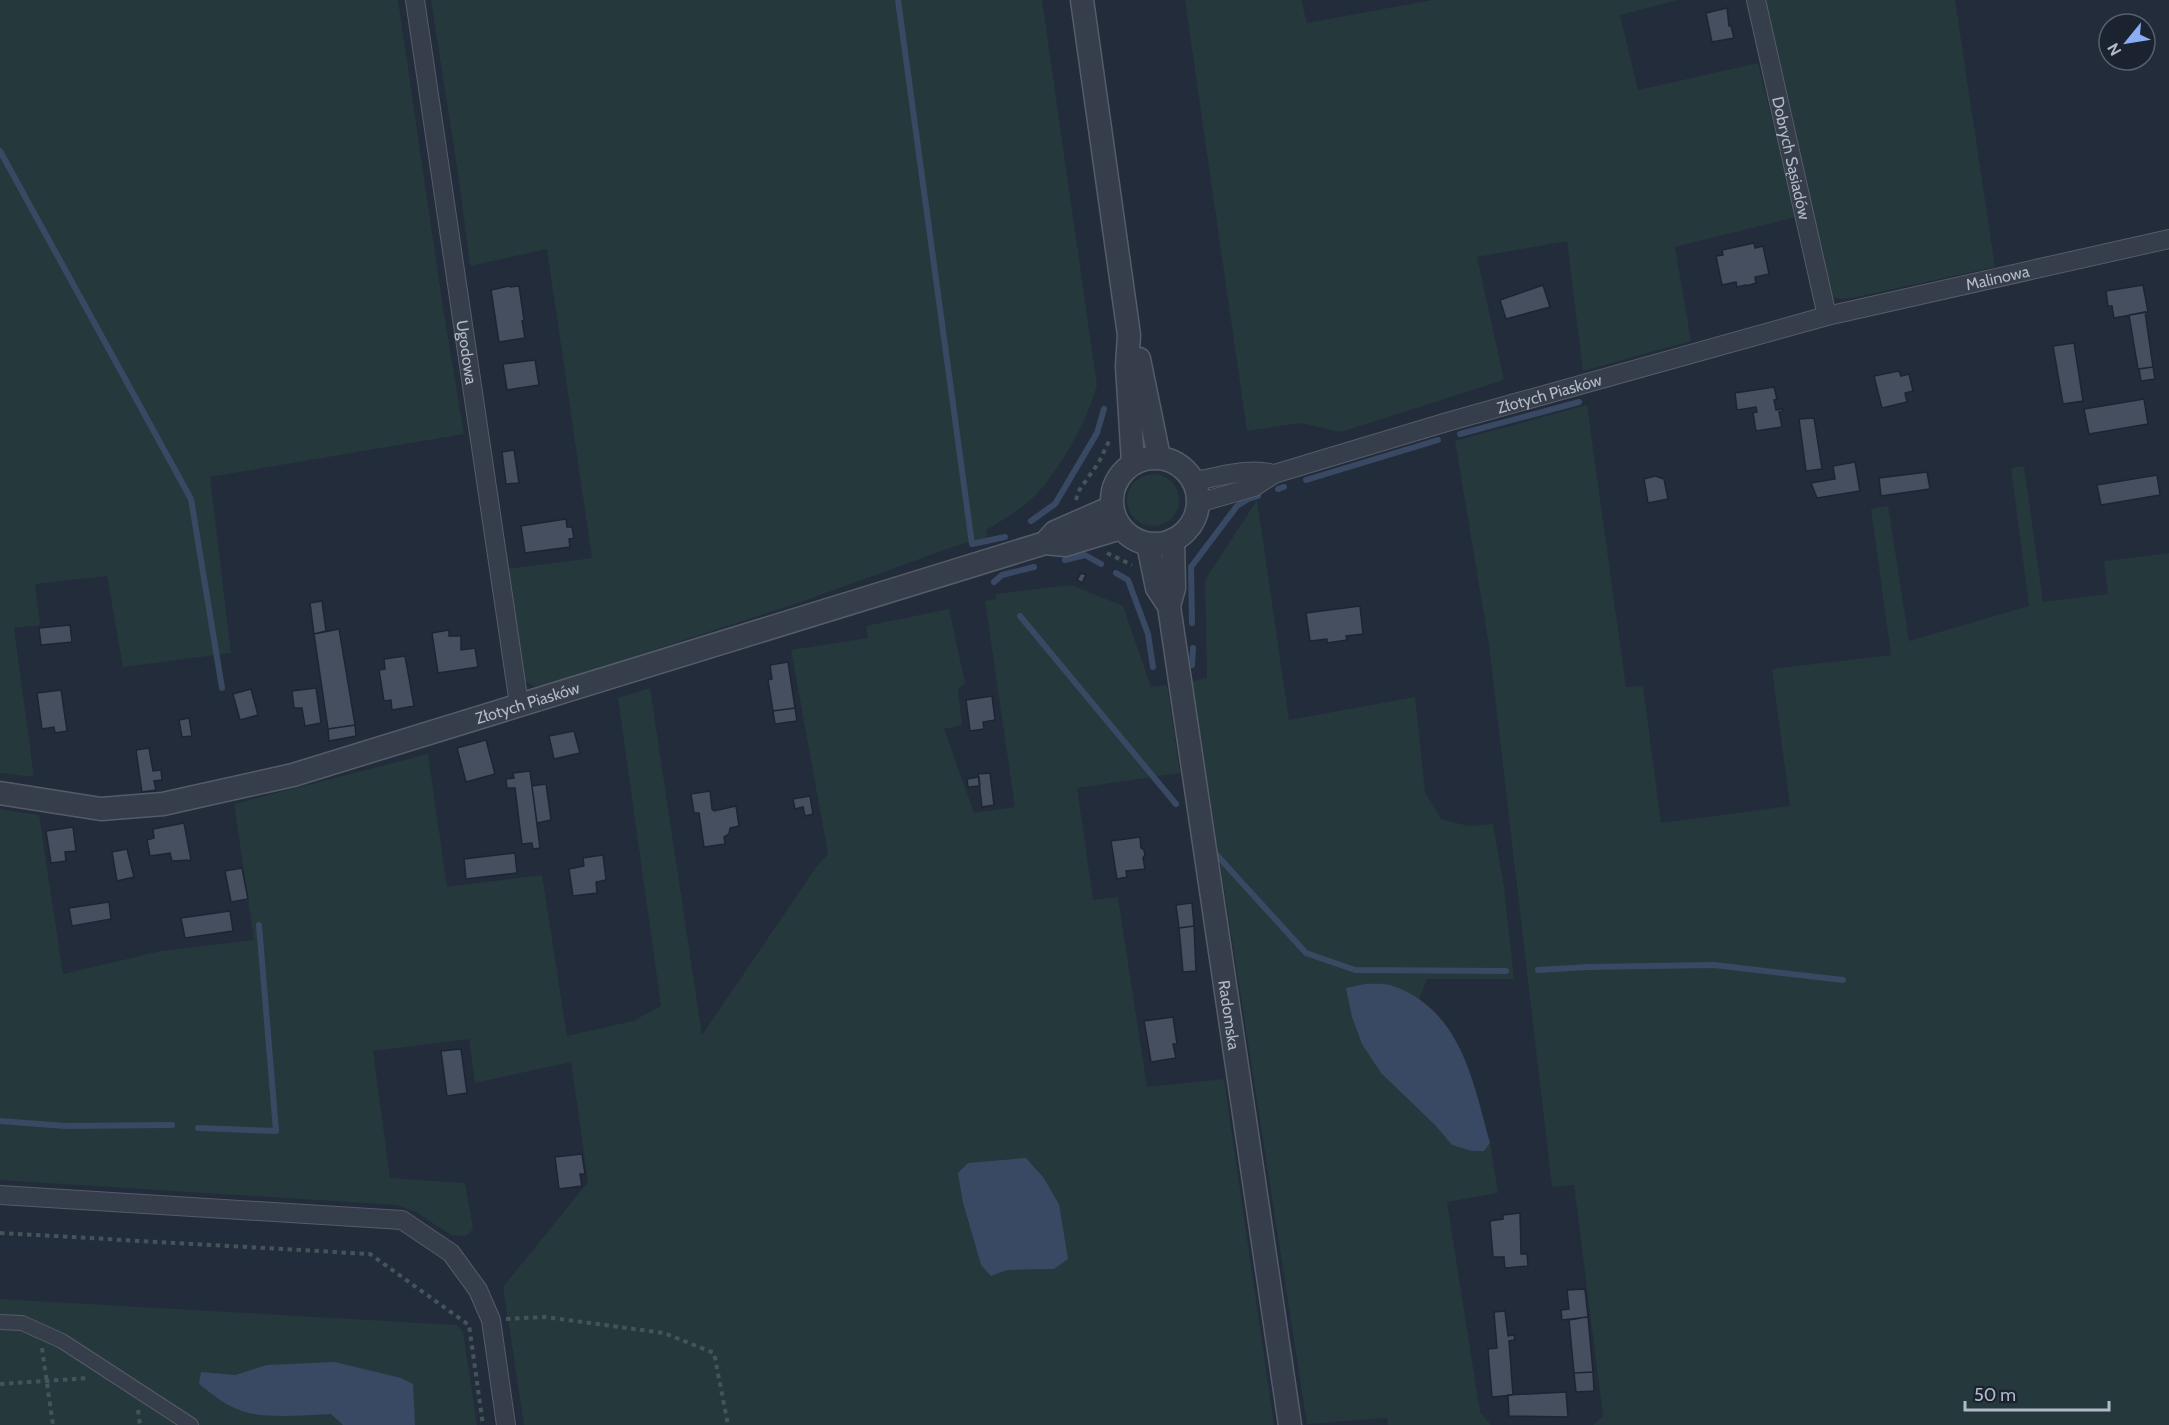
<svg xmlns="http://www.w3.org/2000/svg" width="2169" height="1425" font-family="Cabin,sans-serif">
<rect width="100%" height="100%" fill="#232c3b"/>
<path fill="#25383c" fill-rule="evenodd" d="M0,0H398L442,301L464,434L210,477L231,653L123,667L107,576L35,584L40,625L14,628L34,777L0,773Z
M431,0H1042L1097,385C1087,421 1066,458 1042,488C1027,506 1006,518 986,530L987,539L961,544L801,602L537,688L525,681L507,569L592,558L547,249L470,266L460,187Z
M1185,0H1301L1307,23L1432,0H1678L1620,15L1638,90L1758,63L1796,217L1675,247L1691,341L1583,371L1567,241L1477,257L1504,380L1341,432L1301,423L1247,431Z
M1765,0H1955L1995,267L1856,297C1846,298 1835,302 1827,293Z
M1587,405L1626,687L1643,686L1661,823L1790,806L1772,669L1891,655L1871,509L1888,506L1909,641L2029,606L2011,468L2024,466L2043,602L2108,594L2104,561L2169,553V1425H1593L1603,1416L1574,1185L1552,1187L1489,645L1455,441Z
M1127 500a26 26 0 1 1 52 0a26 26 0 1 1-52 0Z
M1257,500L1289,720L1415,697L1425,792L1441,819L1468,826L1493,824L1504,887L1514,979H1427L1419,999L1391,985L1435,1125L1452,1145L1483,1151L1490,1143L1498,1193L1447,1202L1480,1412L1491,1425H1388L1387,1418L1307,1424L1192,681L1207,678L1205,580Z
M1071,585L1123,606L1151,687L1167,685L1180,773L1077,788L1093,900L1118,897L1147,1087L1224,1079L1274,1425H524L503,1287L588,1182L571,1062L475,1083L469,1039L373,1051L390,1178L465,1183L473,1229L466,1236L451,1235L416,1212L396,1205L0,1180V809L39,815L63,974L161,951L254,940L234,804L428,754L447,887L542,875L567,1036L633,1021L661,1006L618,698L650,688L702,1035L817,866L828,854L791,650L868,638L866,626L949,609L965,683L958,689L962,725L944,729L974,813L1015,807L985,601L996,599V594ZM963,1203L1054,1269L1007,1270L981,1265Z
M0,1299L457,1325L463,1332L477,1425H0Z"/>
<path fill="#394963" d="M1365,984C1374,984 1385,983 1393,986C1461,1010 1473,1081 1490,1143L1484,1151H1472L1452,1145L1435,1125L1381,1073L1362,1044L1352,1017L1346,988Z
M1026,1158L1043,1177L1059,1204L1068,1259L1054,1269L1007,1270L991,1276L981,1265L963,1203L958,1173L968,1163Z
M335,1362L401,1378L413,1384L415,1425H343L331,1414C307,1415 264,1419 242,1411C226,1406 212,1394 199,1384L201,1372L235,1375L267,1365Z"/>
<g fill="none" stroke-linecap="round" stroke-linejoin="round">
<path stroke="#394963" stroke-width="6" d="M898,0L972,544L1005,537
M0,151L191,499L222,688
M1460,434L1579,402
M1306,480L1438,440
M1278,489L1284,487
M1031,521L1055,504L1097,433L1104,409
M1065,560L1085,555L1101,564
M1116,573L1128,580L1148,634L1153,667
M994,582L1002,575L1034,567
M1020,616L1176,804
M1192,623L1191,567L1237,506L1248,499L1258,496
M1192,665L1193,648
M1214,852L1306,953L1355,970L1506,971
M1538,970L1588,967L1714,965L1843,980
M0,1121L65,1126L172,1125
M198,1128L276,1131L259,925"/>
</g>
<path fill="#454f5f" stroke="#1e2532" stroke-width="1.5" d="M1727,8L1729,26H1731L1734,38L1712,42L1706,13Z
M1754,243L1755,248L1763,246L1769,274L1755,277L1756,283L1746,286V285L1737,287L1736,282L1722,285L1716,256L1723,255L1722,250Z
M1543,285L1550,307L1506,319L1500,300Z
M2143,285L2148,312L2114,318L2112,306H2108L2106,291Z
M509,286L510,287L519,286L524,320L522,321L525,338L499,342L491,290Z
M2145,312L2153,367L2138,369L2129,315Z
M2074,343L2083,401L2063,404L2053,346Z
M535,360L539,385L507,390L503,364Z
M2153,367L2155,379L2141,381L2139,369Z
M1899,371L1901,376L1909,374L1913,391L1905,393L1907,402L1882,408L1874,376Z
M1774,387L1777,399L1774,400L1776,410L1783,409V411L1779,412L1782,427L1756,431L1753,413L1757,412L1756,407L1737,410L1735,393Z
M2144,399L2148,424L2089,434L2084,409Z
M1814,418L1822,469L1806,471L1799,419Z
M514,450L519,483L506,484L502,452Z
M1855,462L1860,491L1817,498L1811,483L1835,479L1833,466Z
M1927,472L1930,489L1881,496L1879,478Z
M2157,475L2160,495L2101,505L2097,485Z
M1655,476L1664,479L1668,499L1648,503L1644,479Z
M566,519L567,527H572L574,538L569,539L570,547L525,553L521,526Z
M1081,573L1086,575L1082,583L1077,580Z
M322,601L326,631L314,634L310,603Z
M1360,606L1363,634L1346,636L1347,640L1327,643V639L1310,641L1306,613Z
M70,625L72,642L41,645L39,628Z
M339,629L355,725L328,729L314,634Z
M449,630V636H461V650L475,648L478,667L438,673L432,633Z
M405,656L414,706L392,710L391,700L384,701L379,670L385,669L384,659Z
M788,662L795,708L773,711L768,680L772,679L770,665Z
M316,688L321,723L305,726L302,708H294L292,691Z
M251,689L258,715L240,720L233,694Z
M61,690L67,731L55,733L54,727L42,729L37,693Z
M992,696L995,720L983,722L984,729L970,731L966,700Z
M795,708L797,721L775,724L773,711Z
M189,718L192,736L182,737L179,720Z
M355,725L356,736L329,741L328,729Z
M574,731L580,753L554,759L549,736Z
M486,740L495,774L466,782L457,748Z
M149,748L153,771L161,770L162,780L154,781L156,790L142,792L136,750Z
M530,771L540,848L533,849L532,843L522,844L515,788H507L506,779L514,778L513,773Z
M990,773L994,805L982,807L978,774Z
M979,777L980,786L968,787L967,779Z
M546,784L551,820L537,823L532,786Z
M710,791L712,809L714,811L736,806L739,826L730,828L729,834L724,837L725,844L704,847L699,813H694L691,794Z
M810,796L813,814L805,816L803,807L795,809L793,799Z
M184,823L191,860L172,861L170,853L150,856L147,840L154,838L153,829Z
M73,827L76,851L65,852L66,861L51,863L46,831Z
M1140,837L1141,848L1144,850L1145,855L1143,858L1145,869L1126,871L1127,877L1117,879L1111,841Z
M127,849L134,877L117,881L112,852Z
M515,853L517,873L466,879L464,859Z
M603,855L606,880L596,882L597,893L573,896L569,869L584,866L583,858Z
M242,868L248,899L231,902L225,871Z
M109,902L111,919L72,926L69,908Z
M1192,903L1194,926L1179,928L1176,905Z
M230,911L233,931L185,938L181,918Z
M1194,926L1196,971L1183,972L1179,928Z
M1173,1017L1177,1044H1173L1176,1058L1151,1062L1144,1021Z
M461,1049L467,1093L447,1096L441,1051Z
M582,1154L585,1174H580L582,1186L559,1189L555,1157Z
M1520,1213L1521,1254H1527L1528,1266L1505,1268L1504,1257H1493L1490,1221L1503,1219V1215Z
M1585,1289L1588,1317L1562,1320L1561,1310L1569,1309L1567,1290Z
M1505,1311L1508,1336L1514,1335L1515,1340L1509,1341L1513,1395L1492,1397L1488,1349L1497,1348L1494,1312Z
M1588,1317L1593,1372L1574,1373L1569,1320Z
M1593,1372L1594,1391L1576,1392L1574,1373Z
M1566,1392L1568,1417L1509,1416L1508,1395Z"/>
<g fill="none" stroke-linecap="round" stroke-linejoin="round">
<defs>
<path id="pedestrian" d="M0,1322L22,1323L62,1341L191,1425"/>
<g id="minor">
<path id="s1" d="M415,0L519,704"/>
<path id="s2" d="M1756,0L1827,316"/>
<path d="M1194,481C1220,477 1248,467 1274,474"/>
<path id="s3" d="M1198,503L1254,487L1274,474L1447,422L1827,316L2169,239"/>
<path d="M0,1195L402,1220L451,1253L478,1290L491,1320L506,1425"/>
</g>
<g id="tertiary">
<path d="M1082,0L1129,335L1127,366L1133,463"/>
<path d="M1139,359L1159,457"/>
<circle cx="1155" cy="501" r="43"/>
<path d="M1045,543L1055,532L1112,507"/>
<path id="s4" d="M1148,544L1157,588L1169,606L1174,640L1290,1425"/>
<path d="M1169,606L1174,588L1173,540"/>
<path id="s5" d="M0,793L101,809L163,804L293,775L1045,543L1065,545L1121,528"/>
</g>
</defs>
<use href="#pedestrian" stroke="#555c69" stroke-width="16"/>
<use href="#minor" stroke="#555c69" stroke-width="20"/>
<use href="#tertiary" stroke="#555c69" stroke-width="25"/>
<path stroke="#435559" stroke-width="4" stroke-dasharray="4.5 4.5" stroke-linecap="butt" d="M1076,500L1078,492L1099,462L1110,439
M1107,553L1132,565
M0,1233L370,1254L469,1325L483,1425
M506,1319L545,1317L664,1333L714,1353L728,1425
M42,1348L53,1425
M0,1384L89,1378
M138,1410L140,1425"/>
<use href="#pedestrian" stroke="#373e4b" stroke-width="14"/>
<use href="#minor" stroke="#373e4b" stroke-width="18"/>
<use href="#tertiary" stroke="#373e4b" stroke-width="22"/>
</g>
<g text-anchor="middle" stroke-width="4.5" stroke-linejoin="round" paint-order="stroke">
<g font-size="16" fill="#b2b9c7" stroke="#1c2330">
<text dy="6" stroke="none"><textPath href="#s2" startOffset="162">Dobrych Sąsiadów</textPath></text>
<text dy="6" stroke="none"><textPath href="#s3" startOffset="832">Malinowa</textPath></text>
<text dy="6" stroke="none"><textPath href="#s1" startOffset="356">Ugodowa</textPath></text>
<text dy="6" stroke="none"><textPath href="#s3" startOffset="369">Złotych Piasków</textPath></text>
<text dy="6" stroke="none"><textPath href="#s5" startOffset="543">Złotych Piasków</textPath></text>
<text dy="6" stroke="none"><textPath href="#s4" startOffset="480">Radomska</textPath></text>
</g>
</g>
<g transform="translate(2127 42) rotate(240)"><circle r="28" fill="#1c2330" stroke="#585f6c" stroke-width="1.5"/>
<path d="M0-4.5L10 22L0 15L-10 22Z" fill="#8aaef4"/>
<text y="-9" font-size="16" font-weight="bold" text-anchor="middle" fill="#b2b9c7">N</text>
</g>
<path d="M1965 1401v9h144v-9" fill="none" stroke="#b2b9c7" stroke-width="3"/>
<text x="1974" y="1401" font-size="18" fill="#b2b9c7" stroke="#1c2330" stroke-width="4.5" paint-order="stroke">50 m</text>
</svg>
